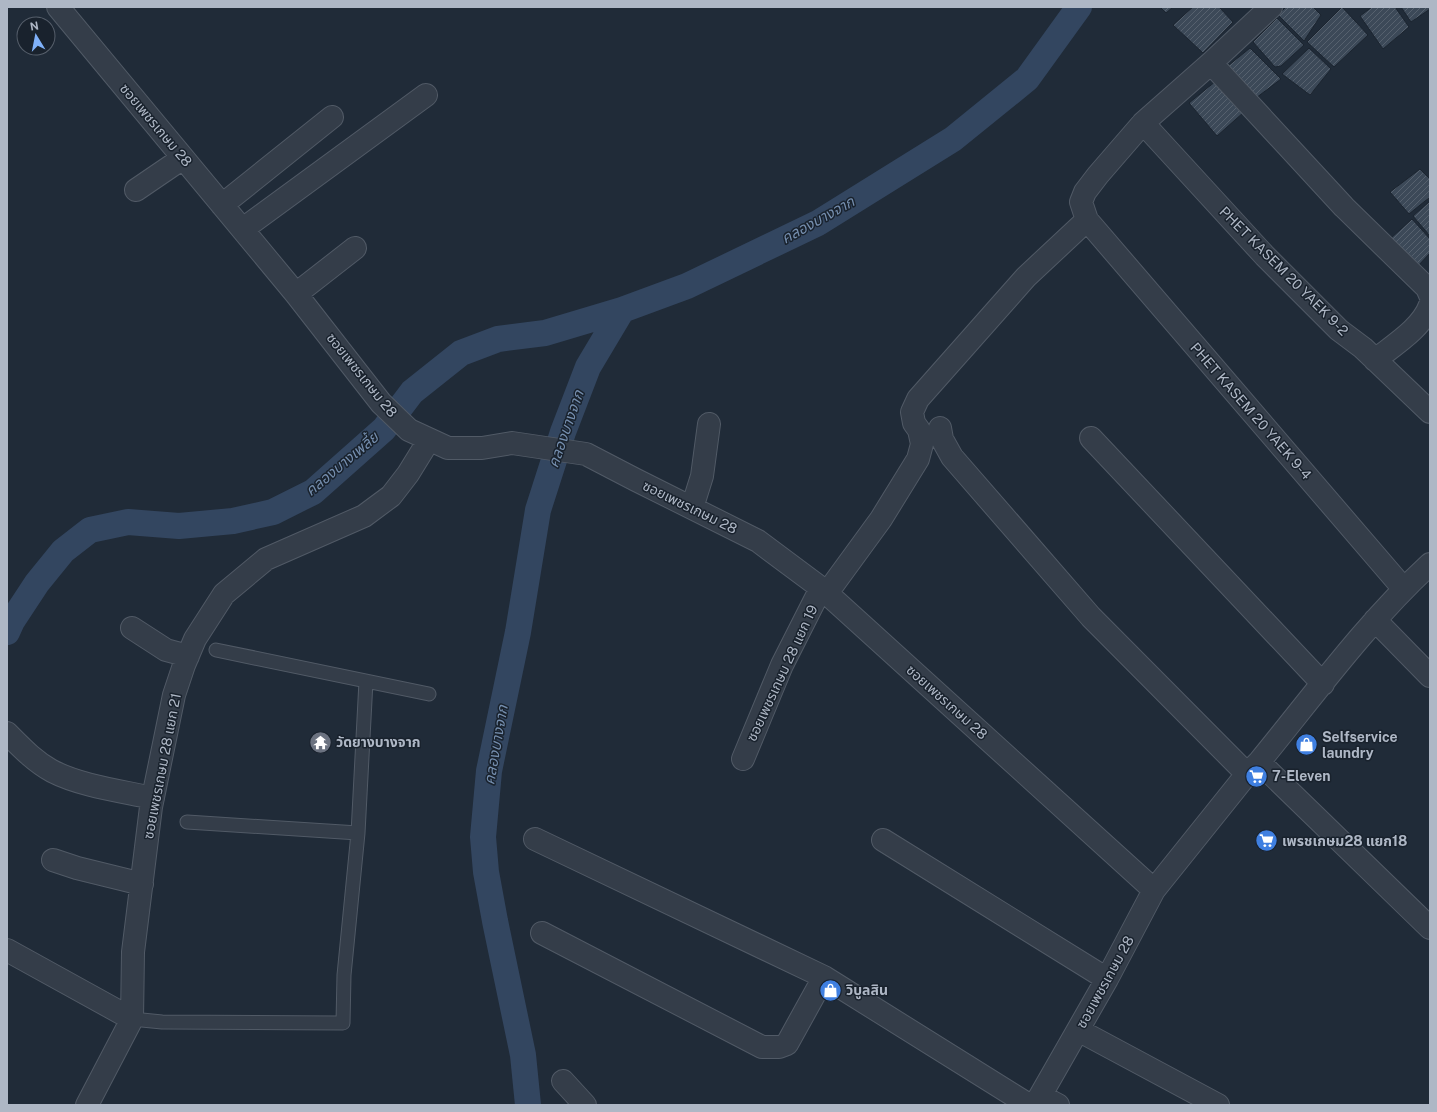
<svg xmlns="http://www.w3.org/2000/svg" width="1437" height="1112" font-family="'Public Sans','Noto Sans Thai',sans-serif">
<defs>
<pattern id="building-hatch" width="6" height="6" patternUnits="userSpaceOnUse"><rect width="6" height="6" fill="#3c4958"/><path d="M-1 1l2-2M0 6l6-6M5 7l2-2" fill="none" stroke="#56616e"/></pattern>
</defs>
<rect width="100%" height="100%" fill="#202b38"/>
<g fill="none" stroke-linecap="round" stroke-linejoin="round">
<path stroke="#334660" stroke-width="26" d="M7,632L12,621L37,583L63,551L90,530L128,522L179,526L233,521L273,512L313,492L384,429L412,392L461,353L498,339L545,333L622,310
M528,1105L523,1055L495,921L486,872L483,837L489,771L518,632L538,510L563,432L588,367L622,310L687,286L818,223L953,139L1027,79L1079,7"/>
</g>
<path fill="url(#building-hatch)" stroke="#1b242f" d="M1160,7H1173L1166,13Z
M1193,7H1219L1233,22L1203,53L1173,25Z
M1286,7H1313L1321,15L1304,41L1278,15Z
M1342,7L1368,35L1334,67L1307,42Z
M1372,7H1395L1409,27L1383,49L1360,16Z
M1401,7H1430V9L1411,22Z
M1277,18L1304,45L1281,66L1275,67L1253,42Z
M1250,48L1281,79L1252,101L1223,70Z
M1309,48L1331,69L1310,95L1282,74Z
M1216,81L1244,112L1217,136L1189,103Z
M1420,169L1430,179V197L1409,214L1390,192Z
M1430,201V236L1413,216Z
M1412,219L1430,239V253L1417,267L1390,239Z"/>
<g fill="none" stroke-linecap="round" stroke-linejoin="round">
<defs>
<path id="lane" d="M216,650L429,694
M187,822L358,833
M132,1019L162,1022L343,1023L344,975L358,833L366,681"/>
<path id="street" d="M58,7L296,294L381,403L409,430L448,448H482L512,443L586,454L636,480L758,541L821,588L1154,890L1107,979L1035,1105
M1271,7L1211,63L1143,123L1098,175L1085,192L1081,202L1087,220L1403,588
M1211,63L1344,207L1427,288L1430,295
M1143,123L1265,256L1339,330L1363,348L1430,412
M136,190L183,158
M222,205L332,117
M243,229L426,95
M296,294L355,248
M1375,360C1394,345 1422,328 1430,305
M940,428L942,439L952,457L1091,617L1247,774
M1091,438L1323,684
M692,508L702,476L709,424
M827,593L881,519L918,459L922,444L919,430L914,423L912,412L918,399L1026,277L1087,220
M1375,620L1430,676
M132,628L166,650L188,656
M7,733C21,747 34,761 52,771C81,786 121,791 153,798
M743,759L782,665L821,588
M1259,762L1430,928
M535,839L824,977L1029,1105
M883,840L1107,979
M53,860L77,868L142,884
M1154,890L1247,774L1259,762C1314,695 1366,623 1430,564
M542,933L762,1047H779L787,1044L824,977
M7,950L132,1019
M1078,1030L1218,1105
M563,1081L585,1105
M1041,1096L1058,1105
M87,1105L132,1019L133,952L151,807L174,695L184,665L195,639L224,594L266,559L364,516L391,496L408,474L429,440"/>
</defs>
<use href="#lane" stroke="#515a66" stroke-width="15"/>
<use href="#street" stroke="#515a66" stroke-width="24"/>
<use href="#lane" stroke="#343d49" stroke-width="13"/>
<use href="#street" stroke="#343d49" stroke-width="22"/>
</g>
<defs>
<symbol id="temple-disc" viewBox="-11 -11 22 22"><circle r="9.5" fill="#6b7280" stroke="#19222d"/><path d="M0-6L5-2H3V0L6.5 2.5H4V6H1.5V3h-3V6H-4V2.5H-6.5L-3 0V-2H-5Z" fill="#fff"/></symbol>
<symbol id="shop-disc" viewBox="-11 -11 22 22"><circle r="9.5" fill="#3f7fe0" stroke="#19222d"/><path d="M-5-2.5h2.3a2.7 3.5 0 0 1 5.4 0H5L5.5 6h-11ZM-1.5-2.5h3a1.5 2.3 0 0 0-3 0Z" fill="#fff"/></symbol>
<symbol id="supermarket-disc" viewBox="-11 -11 22 22"><circle r="9.5" fill="#3f7fe0" stroke="#19222d"/><path d="M-6-5.5h2.5l.6 2H6L4.5 2H-2.5L-4.4-4H-6ZM-1.5 3.2a1.3 1.3 0 1 0 .1 0ZM3 3.2a1.3 1.3 0 1 0 .1 0Z" fill="#fff"/></symbol>
</defs>
<g fill-rule="evenodd">
<use href="#temple-disc" x="308" y="730" width="25" height="25"/>
<use href="#shop-disc" x="1294" y="732" width="25" height="25"/>
<use href="#supermarket-disc" x="1244" y="764" width="25" height="25"/>
<use href="#supermarket-disc" x="1254" y="828" width="25" height="25"/>
<use href="#shop-disc" x="818" y="978" width="25" height="25"/>
</g>
<g text-anchor="middle" stroke-width="3" stroke-linejoin="round" paint-order="stroke">
<g font-size="14" fill="#aeb7c5" stroke="#19222d">
<text transform="translate(156 125) rotate(50)" y="5">ซอยเพชรเกษม 28</text>
<text transform="translate(1284 271) rotate(45)" y="5">PHET KASEM 20 YAEK 9-2</text>
<text transform="translate(362 375) rotate(51)" y="5">ซอยเพชรเกษม 28</text>
<text transform="translate(1251 411) rotate(49)" y="5">PHET KASEM 20 YAEK 9-4</text>
<text transform="translate(690 507) rotate(26)" y="5">ซอยเพชรเกษม 28</text>
<text transform="translate(782 673) rotate(-65)" y="5">ซอยเพชรเกษม 28 แยก 19</text>
<text transform="translate(947 702) rotate(42)" y="5">ซอยเพชรเกษม 28</text>
<text transform="translate(162 766) rotate(-79)" y="5">ซอยเพชรเกษม 28 แยก 21</text>
<text transform="translate(1105 982) rotate(-61)" y="5">ซอยเพชรเกษม 28</text>
</g>
<g font-size="14" font-weight="bold" fill="#aeb7c5" stroke="#19222d" text-anchor="start">
<text x="1322" y="742">Selfservice<tspan x="1322" dy="16">laundry</tspan></text>
<text x="336" y="747">วัดยางบางจาก</text>
<text x="1272" y="781">7-Eleven</text>
<text x="1282" y="846">เพรชเกษม28 แยก18</text>
<text x="846" y="995">วิบูลสิน</text>
</g>
<g font-size="15" font-style="italic" fill="#758eae" stroke="#19222d">
<text transform="translate(818 220) rotate(-29)" y="5">คลองบางจาก</text>
<text transform="translate(566 429) rotate(-71)" y="5">คลองบางจาก</text>
<text transform="translate(342 464) rotate(-40)" y="5">คลองบางเพลี้ย</text>
<text transform="translate(496 745) rotate(-80)" y="5">คลองบางจาก</text>
</g>
</g>
<rect width="1437" height="1112" fill="none" stroke="#aeb7c5" stroke-width="16"/>
<g transform="translate(36 36) rotate(350)"><circle r="19" fill="#19222d" stroke="#555e6a"/>
<path d="M0-3L7 15L0 10L-7 15Z" fill="#7fb1f9"/>
<text y="-6" font-size="11" font-weight="bold" text-anchor="middle" fill="#aeb7c5">N</text>
</g>
</svg>
